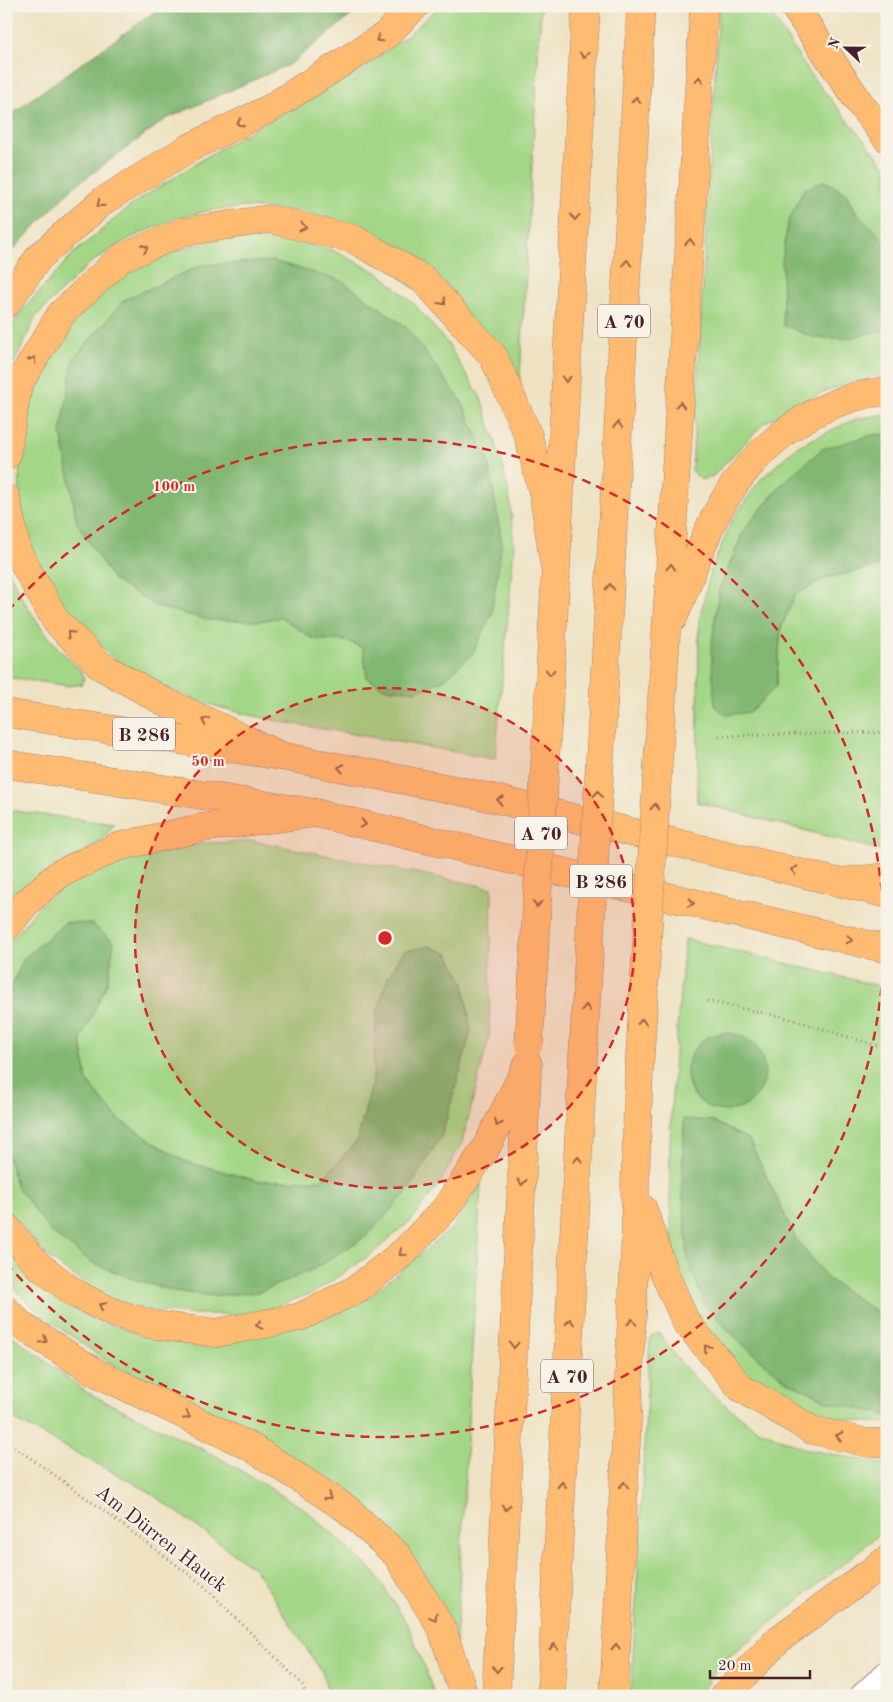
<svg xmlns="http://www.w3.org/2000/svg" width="893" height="1702" font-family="'Old Standard TT',serif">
<rect width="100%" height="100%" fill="#f7f3e8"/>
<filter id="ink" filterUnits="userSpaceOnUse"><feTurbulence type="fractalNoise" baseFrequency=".02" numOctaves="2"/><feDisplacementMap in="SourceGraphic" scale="10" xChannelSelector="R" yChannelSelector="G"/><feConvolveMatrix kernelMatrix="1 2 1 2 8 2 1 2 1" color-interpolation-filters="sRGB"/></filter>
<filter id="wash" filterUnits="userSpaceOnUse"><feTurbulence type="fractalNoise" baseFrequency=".0096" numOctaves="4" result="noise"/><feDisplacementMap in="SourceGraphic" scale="20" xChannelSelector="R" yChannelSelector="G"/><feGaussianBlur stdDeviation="1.12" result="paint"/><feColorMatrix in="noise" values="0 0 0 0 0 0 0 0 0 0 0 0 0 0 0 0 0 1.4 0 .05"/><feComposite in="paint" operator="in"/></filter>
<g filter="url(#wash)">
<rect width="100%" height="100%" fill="#eee2c3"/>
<path fill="#a3d686" stroke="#767a58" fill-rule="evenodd" d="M440,6H541L519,393L512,379L342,223L300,212L248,207L212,210L176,218L130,238L90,263L36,316L6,381V335L21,312L73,254L134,203L208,156L269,120L314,98L369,63L408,35Z
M719,6H766L809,73L887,168V375L874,376L823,392L764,423L713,476L701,480L692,471Z
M237,237L288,239L332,250L380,274L416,306L447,343L481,398L502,462L510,501L514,547L495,759C444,750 393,741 342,732C262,719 181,706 113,658C104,651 96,642 88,634C81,626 71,619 65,610C45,581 27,547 22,513C11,436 35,353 93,300C136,260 181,246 237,237ZM281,617L472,654L367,678L364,648L348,641L313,639Z
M887,414V436L876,434L783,483L744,530L719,590L776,687L781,628L795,595L826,578L877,566L887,553V852L697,802L699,621L711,571L732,520L760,480L798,446L856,419Z
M6,564C23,606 48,641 82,672L84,678L82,684L70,686L6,677Z
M6,810L114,824L102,840L6,906Z
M254,841L492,888L489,1038L461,1146L438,1186L410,1221L369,1256L313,1293L254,1314H189L147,1310L102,1296L49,1258L6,1208V1152L17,1187L135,1280L174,1291L215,1296L367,1236L377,1013L373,1081L357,1141L322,1180L258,1181L184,1161L120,1121L87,1081L81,1039L108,981L24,958L6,1000V947L39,906L66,885L122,856L208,843Z
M685,939L887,988V1319L828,1279L796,1239L749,1140L713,1121L883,1416L887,1415V1423C805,1421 742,1387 698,1318C692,1309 684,1299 680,1289C672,1269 672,1243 671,1222C666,1127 677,1033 685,939ZM723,1033L737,1035L749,1041L753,1100C737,1112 733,1111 714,1105C709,1104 703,1103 699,1100C682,1089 686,1057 699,1044C705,1037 715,1035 723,1033Z
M481,1184L456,1643L405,1553L253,1439L104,1359L42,1315L6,1281V1246L32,1276L88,1317L148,1337L369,1297L454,1226Z
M6,1331L86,1392L218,1457L306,1510L375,1573L410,1629L435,1696H329L323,1674L255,1569L148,1491L6,1415Z
M659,1333L676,1357L704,1388L755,1428L806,1449L887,1465V1528L720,1664L698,1696H631L650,1337Z"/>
<path fill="#82b773" stroke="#666b4f" d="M163,6H363L290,64L166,119L71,189L6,257V120L30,100Z
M824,181L845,192L857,213L882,238L887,256V329L848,338H815L783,325L782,261L788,222L804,189Z
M273,261L342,281L405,326L462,402L488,460L502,543L491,616L472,654L444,680L416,691L384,688L367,678L363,648L348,641L313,639L281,617L259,621L209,620L158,607L113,580L77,523L61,432L74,358L124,300L202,265Z
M876,434L887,436V553L877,566L826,578L795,595L781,628L776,687L750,712L726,715L715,706L711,647L719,590L744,530L783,483L822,449Z
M66,922L92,924L114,942L108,981L81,1039L87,1081L120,1121L184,1161L258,1181L322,1180L357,1141L373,1081L377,1013L388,977L404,951L429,946L449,954L464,983L471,1032L442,1135L407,1192L367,1236L312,1270L259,1292L215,1296L174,1291L135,1280L93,1263L52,1233L17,1187L6,1152V1000L24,958Z
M687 1072a39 39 0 1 1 78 0a39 39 0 1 1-78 0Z
M684,1119L713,1121L749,1140L796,1239L828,1279L887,1319V1415L827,1401L785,1380L741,1343L706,1307L688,1260L682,1187Z"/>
</g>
<g filter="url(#ink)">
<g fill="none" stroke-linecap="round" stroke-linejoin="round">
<defs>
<path id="service" d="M859,1696L887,1670"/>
<path id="trunk" d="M6,713L281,756L475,794L887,894
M6,764L315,813L887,949"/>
<path id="motorway" d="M794,6L861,105L887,138
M6,304L39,257L103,201L189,148L269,109L386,35L415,6
M6,456L18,385L61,314L121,258L183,232L269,219L354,239L423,279L493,356L528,435L544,497L556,575
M6,498L17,551L56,621L101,666L163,701L281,756
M673,618C685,591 694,563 706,536C738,460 803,400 887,391
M553,623L586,6
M607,636L641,6
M665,650L704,6
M842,882L887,877
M6,928L26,903L59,874L117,847L200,828L315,813
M643,1209L663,1270L686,1322L741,1388L812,1430L868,1443L887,1442
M6,1227L38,1265L76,1294L114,1313L154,1325L216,1333L300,1317L357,1289L404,1252L445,1209L486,1148L528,1064
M6,1310L22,1326L95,1372L251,1447L347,1509L397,1555L442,1629L464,1696
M496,1696L527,1075
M551,1696L583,1057
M614,1696L636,1229L635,1185L639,1071
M724,1696L779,1639L887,1560"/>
</defs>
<use href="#service" stroke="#9c8077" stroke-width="22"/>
<use href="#trunk" stroke="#9c8077" stroke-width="29"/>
<use href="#motorway" stroke="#9c8077" stroke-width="29"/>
<path stroke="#9c8077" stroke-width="3" stroke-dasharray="1 4" stroke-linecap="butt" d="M719,736L887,732
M707,1001L784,1017L887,1049
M6,1441L73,1488L202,1584L302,1684L306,1696"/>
<use href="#service" stroke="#fff" stroke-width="20"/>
<use href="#trunk" stroke="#ffbb71" stroke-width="28"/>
<use href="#motorway" stroke="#ffbb71" stroke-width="28"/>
<defs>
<path id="motorway-bridge" d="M529,1044L553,623
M583,1057L607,636
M639,1071L665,650"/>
</defs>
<use href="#motorway-bridge" stroke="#9c8077" stroke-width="29" stroke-linecap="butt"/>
<use href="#motorway-bridge" stroke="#ffbb71" stroke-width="28"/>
</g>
<defs><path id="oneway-chevron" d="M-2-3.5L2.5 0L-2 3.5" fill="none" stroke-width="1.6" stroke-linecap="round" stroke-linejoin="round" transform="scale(1.25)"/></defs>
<g stroke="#9b654a">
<use href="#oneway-chevron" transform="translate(379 39) rotate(147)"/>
<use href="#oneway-chevron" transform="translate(584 55) rotate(93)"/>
<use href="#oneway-chevron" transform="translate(699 80) rotate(-87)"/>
<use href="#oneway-chevron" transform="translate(636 100) rotate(-87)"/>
<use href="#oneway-chevron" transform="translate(240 123) rotate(154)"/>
<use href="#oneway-chevron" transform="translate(100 204) rotate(141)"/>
<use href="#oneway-chevron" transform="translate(575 217) rotate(93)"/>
<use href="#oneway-chevron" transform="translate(303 227) rotate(13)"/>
<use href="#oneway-chevron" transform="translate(690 242) rotate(-87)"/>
<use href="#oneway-chevron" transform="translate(145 248) rotate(-23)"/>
<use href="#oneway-chevron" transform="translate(627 263) rotate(-87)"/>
<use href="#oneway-chevron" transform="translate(443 302) rotate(48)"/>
<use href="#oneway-chevron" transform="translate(33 360) rotate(-58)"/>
<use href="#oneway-chevron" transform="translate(566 379) rotate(93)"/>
<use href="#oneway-chevron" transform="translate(680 405) rotate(-87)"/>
<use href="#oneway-chevron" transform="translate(618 425) rotate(-87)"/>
<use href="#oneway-chevron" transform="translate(671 567) rotate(-87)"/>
<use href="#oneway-chevron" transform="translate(610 587) rotate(-87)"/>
<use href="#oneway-chevron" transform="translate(70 634) rotate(-135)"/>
<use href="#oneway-chevron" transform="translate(550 672) rotate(93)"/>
<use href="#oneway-chevron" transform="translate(205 721) rotate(-155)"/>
<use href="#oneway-chevron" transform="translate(341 768) rotate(-169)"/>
<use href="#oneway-chevron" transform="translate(598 794) rotate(-87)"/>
<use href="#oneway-chevron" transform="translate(500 800) rotate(-167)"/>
<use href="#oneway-chevron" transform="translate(655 807) rotate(-87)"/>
<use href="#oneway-chevron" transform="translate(363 824) rotate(13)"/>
<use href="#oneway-chevron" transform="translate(794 870) rotate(-167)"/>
<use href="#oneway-chevron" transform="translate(691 903) rotate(13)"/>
<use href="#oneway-chevron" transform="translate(537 904) rotate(93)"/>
<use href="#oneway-chevron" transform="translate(849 940) rotate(13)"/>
<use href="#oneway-chevron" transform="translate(586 1008) rotate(-87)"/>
<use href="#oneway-chevron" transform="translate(642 1022) rotate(-87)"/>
<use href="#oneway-chevron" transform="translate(498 1123) rotate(116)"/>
<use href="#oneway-chevron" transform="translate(578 1160) rotate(-87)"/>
<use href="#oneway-chevron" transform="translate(522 1182) rotate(93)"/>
<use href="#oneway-chevron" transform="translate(402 1253) rotate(139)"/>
<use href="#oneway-chevron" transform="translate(102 1306) rotate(-153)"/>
<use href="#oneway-chevron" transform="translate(570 1322) rotate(-87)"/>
<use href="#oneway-chevron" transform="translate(632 1322) rotate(-87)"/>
<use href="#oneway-chevron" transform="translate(259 1325) rotate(169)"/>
<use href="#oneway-chevron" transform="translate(44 1340) rotate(32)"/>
<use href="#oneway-chevron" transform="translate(514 1345) rotate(93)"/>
<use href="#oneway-chevron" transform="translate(707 1348) rotate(-130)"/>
<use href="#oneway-chevron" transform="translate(187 1416) rotate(26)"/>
<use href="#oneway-chevron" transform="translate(839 1436) rotate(-167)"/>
<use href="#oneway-chevron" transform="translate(562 1485) rotate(-87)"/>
<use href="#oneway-chevron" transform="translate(624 1485) rotate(-87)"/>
<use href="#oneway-chevron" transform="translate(328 1497) rotate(33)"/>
<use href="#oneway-chevron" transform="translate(506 1507) rotate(93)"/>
<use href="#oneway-chevron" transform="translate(434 1617) rotate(59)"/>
<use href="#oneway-chevron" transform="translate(554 1647) rotate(-87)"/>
<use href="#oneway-chevron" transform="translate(616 1647) rotate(-87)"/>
<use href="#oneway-chevron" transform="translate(497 1669) rotate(93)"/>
</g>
</g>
<circle cx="385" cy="938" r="250" fill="#d62828" fill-opacity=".12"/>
<g fill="none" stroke="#d62828" stroke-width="2.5" stroke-dasharray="9 6">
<circle cx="385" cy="938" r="250"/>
<path d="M8 611A499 499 0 1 1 8 1265"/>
</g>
<g text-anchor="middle" stroke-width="4" stroke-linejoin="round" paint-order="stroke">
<g fill="#f7f3e8" stroke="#7e5f64" stroke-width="1">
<rect x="598" y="304.5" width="52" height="33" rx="4"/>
<rect x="113" y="717.5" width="62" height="33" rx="4"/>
<rect x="515" y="816.5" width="52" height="33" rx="4"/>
<rect x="570" y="864.5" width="62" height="33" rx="4"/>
<rect x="541" y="1359.5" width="52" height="33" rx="4"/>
</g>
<g font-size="19" font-weight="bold" fill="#4a1f2b">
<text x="624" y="328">A 70</text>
<text x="144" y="741">B 286</text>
<text x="541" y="840">A 70</text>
<text x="601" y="888">B 286</text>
<text x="567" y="1383">A 70</text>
</g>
<g font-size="20" fill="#4a1f2b" stroke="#f7f3e8">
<text transform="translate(162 1538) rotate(38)" y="7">Am Dürren Hauck</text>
</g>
</g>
<circle cx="385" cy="938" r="8" fill="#d62828" stroke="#f7f3e8" stroke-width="2.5"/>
<g font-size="15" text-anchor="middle" font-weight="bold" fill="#d62828" stroke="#f7f3e8" stroke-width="4" stroke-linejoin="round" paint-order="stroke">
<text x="174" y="491">100 m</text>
<text x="208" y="766">50 m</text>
</g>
<rect width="893" height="1702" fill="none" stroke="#f7f3e8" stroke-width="25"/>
<g transform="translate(846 48) rotate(292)" stroke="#f7f3e8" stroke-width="4" paint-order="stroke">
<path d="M0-4L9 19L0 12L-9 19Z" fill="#4a1f2b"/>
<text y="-8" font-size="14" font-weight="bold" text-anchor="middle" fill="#4a1f2b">N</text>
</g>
<path d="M710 1670v8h100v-8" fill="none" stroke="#4a1f2b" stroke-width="2.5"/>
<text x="718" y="1670" font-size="15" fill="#4a1f2b" stroke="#f7f3e8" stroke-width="4" paint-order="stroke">20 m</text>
</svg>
